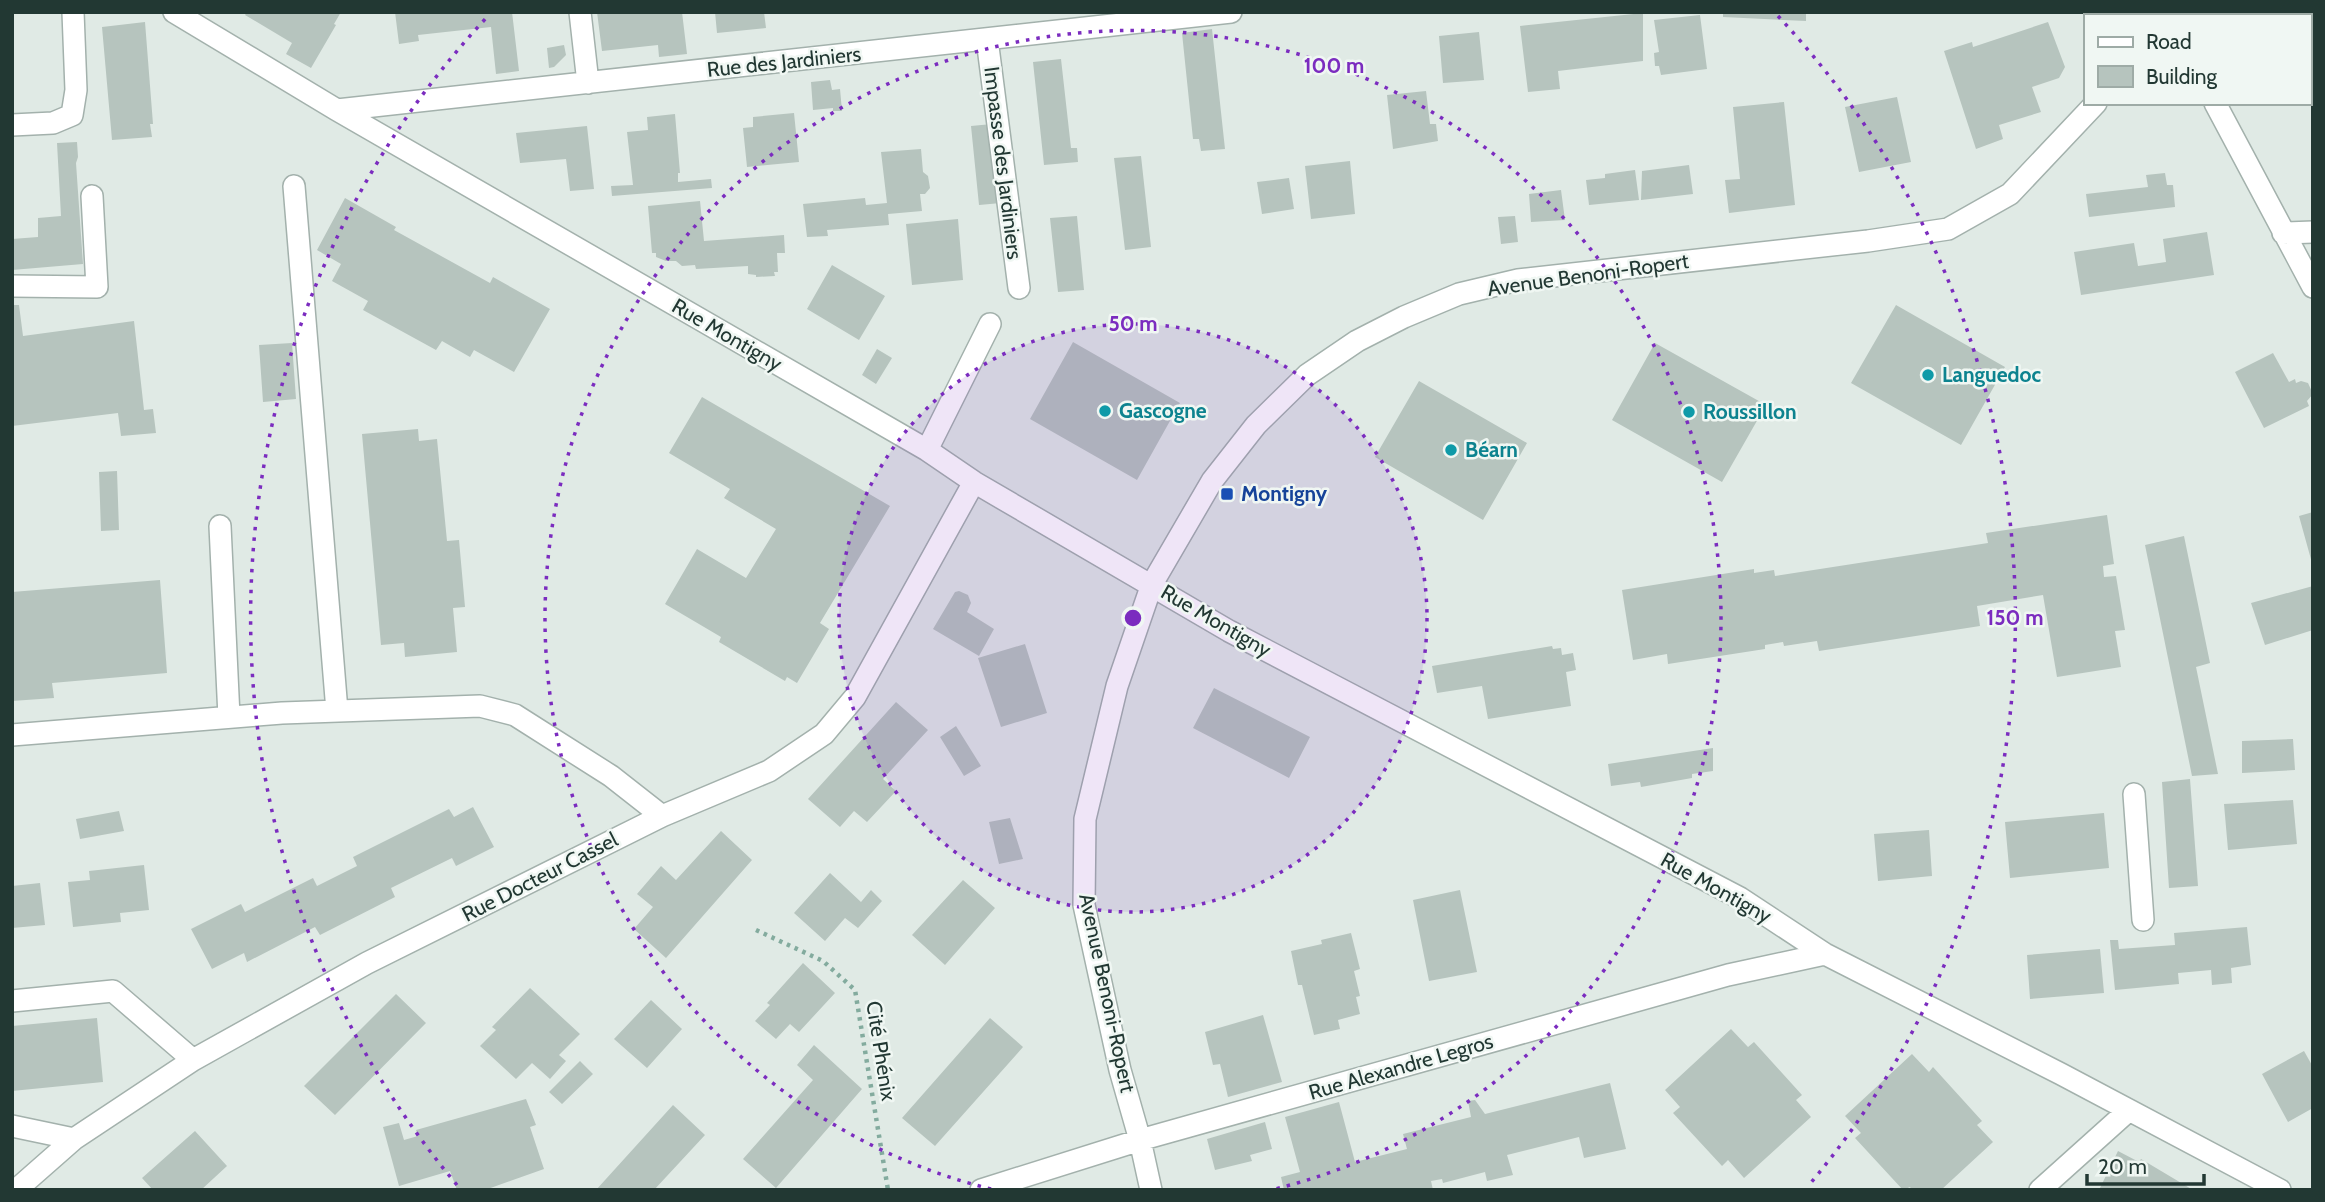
<svg xmlns="http://www.w3.org/2000/svg" width="2325" height="1202" font-family="Cabin,sans-serif">
<rect width="100%" height="100%" fill="#e0eae5"/>
<path fill="#b6c4be" d="M247,12H341L334,24L336,25L311,68L286,54L292,43L245,15Z
M395,12H512L519,71L496,74L491,27L418,35L419,41L399,44Z
M597,12H682L687,54L659,57L658,45L602,51Z
M715,12H764L766,28L717,33Z
M1723,12H1806V21L1723,17Z
M1643,13V61L1558,71L1560,89L1528,92L1520,26Z
M1700,15L1707,69L1661,75L1659,66H1655L1654,53L1659,52L1654,20Z
M145,22L153,124H150L152,137L112,140L102,27Z
M2048,22L2065,67L2059,78L2032,87L2041,112L1999,125L2003,139L1976,149L1944,51L1972,42L1973,47Z
M1212,29L1225,149L1201,151L1199,139H1193L1182,33Z
M1479,32L1484,80L1443,83L1439,36Z
M564,45L566,55L554,67L549,68L547,48Z
M1061,59L1071,148H1077L1078,162L1044,165L1033,62Z
M830,80L832,90L840,89L842,111H833V108L813,110L811,82Z
M1426,91L1430,124H1436L1438,141L1393,149L1387,95Z
M1897,97L1911,162L1859,172L1845,107Z
M1784,102L1795,205L1729,213L1725,180L1740,179L1733,107Z
M794,113L799,162L747,167L743,128L753,127V117Z
M675,114L680,173H678V182L711,179L712,188L612,196L611,186L633,185L627,132L648,130L647,117Z
M992,124L1001,203L979,205L971,126Z
M587,126L594,189L570,191L566,159L520,163L516,133Z
M77,142L78,157L76,163L83,264L12,270V239L38,237V218L61,216L57,143Z
M921,149L923,172L928,176L930,188L925,194H920L922,211L888,214L889,225L827,230L828,236L807,237L803,204L865,198L866,205L887,203L881,152Z
M1141,156L1151,247L1125,250L1114,158Z
M1350,161L1355,214L1311,219L1305,166Z
M1689,165L1693,194L1641,200L1642,171Z
M1635,170L1639,200L1589,205L1586,180L1605,178V174Z
M2165,173L2167,185H2173L2175,207L2089,217L2086,194L2148,187L2146,175Z
M1289,178L1294,209L1262,214L1257,182Z
M1561,190L1565,220L1531,222L1529,194Z
M345,198L396,227L394,230L490,283L493,277L550,309L514,372L474,350L470,357L442,341L436,350L363,310L368,301L332,281L341,264L317,250Z
M700,201L704,241L784,235L785,253H777L778,272H774L775,276L756,277V275L748,274V266L696,269L695,265L682,266L676,261H666L656,257V253H652L648,206Z
M1077,216L1084,290L1058,292L1050,218Z
M1515,216L1518,242L1501,244L1498,217Z
M958,219L963,280L912,285L906,224Z
M2207,232L2214,275L2081,295L2074,252L2134,243L2138,266L2166,262L2163,239Z
M832,265L885,296L859,340L807,309Z
M12,305H19L23,336L134,321L144,410L153,409L156,433L121,436L118,413L12,426Z
M1896,305L2005,367L1961,445L1851,383Z
M1073,342L1180,403L1137,480L1030,419Z
M292,343L296,399L263,402L259,345Z
M1655,343L1766,405L1722,482L1612,420Z
M877,349L892,358L876,384L862,375Z
M2273,353L2289,382L2295,379L2296,383L2301,381L2308,383L2313,394L2307,401L2309,406L2264,428L2235,372Z
M1419,381L1527,443L1483,520L1375,457Z
M702,397L890,506L820,623L829,629L797,683L787,677L785,681L719,642L721,637L665,604L697,549L746,578L776,529L724,498L730,489L669,453Z
M418,429L419,441L437,439L447,541L459,540L465,607L453,608L457,652L405,657L404,643L381,645L362,434Z
M117,471L119,530L101,531L99,472Z
M2313,512V562L2312,563L2299,516Z
M2107,515L2114,564L2103,566L2104,577L2116,576L2125,630L2115,631L2121,667L2057,677L2043,595L1977,606L1980,626L1819,651L1817,641L1784,646L1783,642L1765,645V649L1668,664L1667,654L1633,660L1622,590L1754,569V573L1774,570L1775,576L1988,543L1986,533Z
M2184,536L2210,663L2196,667L2218,774L2192,776L2145,545Z
M160,580L167,673L52,683L54,698L12,701V592Z
M2313,586V630L2265,645L2251,603Z
M959,591L968,595L971,603L967,612L994,629L979,656L933,629L955,592Z
M1025,644L1047,713L1001,727L978,658Z
M1552,646L1553,649L1561,648L1562,655L1573,653L1576,670L1566,672L1571,706L1488,719L1482,686L1437,693L1432,666Z
M1214,688L1310,737L1289,778L1193,728Z
M896,702L928,730L883,779L896,791L867,822L854,811L840,827L808,799Z
M956,726L981,766L964,776L940,737Z
M2293,739L2295,770L2242,773V741Z
M1713,748V771L1692,774V778L1641,787L1640,782L1611,786L1608,764Z
M2190,779L2198,886L2169,888L2162,782Z
M2293,800L2297,844L2228,850L2224,804Z
M473,807L494,847L456,866L452,858L391,888L395,897L320,935L315,927L247,962L244,953L212,969L191,929L241,904L245,912L313,878L317,886L357,866L353,857L449,809L454,817Z
M119,811L124,831L80,839L76,819Z
M2104,813L2109,868L2010,878L2005,822Z
M1010,818L1023,859L999,864L989,822Z
M1929,830L1932,876L1878,881L1874,834Z
M721,831L752,860L666,958L634,929L653,907L637,894L661,866L676,880Z
M144,865L149,910L120,913L121,922L73,927L68,882L90,880L89,871Z
M830,873L861,902L871,890L882,901L858,928L845,918L825,941L794,913Z
M963,880L995,908L945,965L912,935Z
M40,883L45,925L12,928V886Z
M1460,890L1477,972L1429,981L1413,900Z
M2247,927L2251,965L2231,968L2232,983L2212,985L2211,970L2178,973L2179,984L2115,990L2110,940H2118L2119,949L2175,945L2174,933Z
M1351,933L1360,969L1354,971L1360,996L1356,997L1360,1014L1338,1020L1340,1029L1314,1035L1302,985H1298L1291,951L1322,944L1321,940Z
M2100,949L2104,993L2030,999L2027,955Z
M803,963L835,993L799,1032L790,1024L776,1039L755,1021L770,1005L767,1003Z
M530,988L580,1034L559,1055L566,1061L550,1079L532,1063L516,1079L480,1046L496,1030L492,1027Z
M396,994L426,1023L335,1115L304,1086Z
M651,1000L682,1029L647,1068L614,1039Z
M1263,1015L1282,1082L1228,1097L1220,1064L1213,1065L1205,1032Z
M97,1018L103,1082L12,1091V1026Z
M990,1018L1023,1047L935,1146L902,1118Z
M1731,1029L1748,1047L1754,1042L1802,1095L1796,1100L1811,1117L1744,1178L1728,1160L1722,1166L1673,1113L1680,1107L1665,1090Z
M814,1045L862,1089L776,1188L743,1159L813,1080L797,1065Z
M2304,1051L2313,1067V1108L2288,1122L2262,1074Z
M1912,1054L1929,1072L1933,1067L1982,1121L1977,1125L1993,1142L1941,1190H1912L1910,1187L1903,1190L1855,1138L1861,1133L1845,1116Z
M580,1061L593,1074L562,1104L549,1092Z
M1610,1083L1626,1149L1584,1158L1579,1137L1507,1155L1513,1175L1487,1181L1485,1172L1443,1183L1442,1179L1431,1181L1433,1190H1284L1281,1177L1300,1172L1285,1117L1339,1102L1355,1162L1407,1149L1403,1134L1471,1117L1468,1101L1475,1100L1485,1114Z
M526,1099L536,1125L530,1127L544,1169L485,1190H457L450,1171L399,1186L383,1127L399,1123L404,1140L418,1136L416,1130Z
M673,1105L705,1135L654,1190H596Z
M1265,1122L1272,1149L1250,1155L1252,1161L1215,1170L1207,1139Z
M195,1131L227,1166L201,1190H153L142,1178Z
M2118,1151L2139,1162L2141,1159L2193,1190H2099Z"/>
<g fill="none" stroke-linecap="round" stroke-linejoin="round">
<defs>
<path id="minor" d="M174,12L337,110L927,450L974,482L1229,631L1740,898L1825,954L2061,1074L2280,1190
M580,12L588,83
M2173,12L2181,16
M987,39L1019,288
M2309,57L2313,58
M2215,103L2313,287
M337,110L1231,12
M12,125L53,123L72,115L76,90L73,12
M294,186L337,711
M2283,233L2313,232
M12,286L97,287L92,196
M927,450L990,324
M220,526L229,717
M12,735L282,713L480,706L515,715L611,776L662,816
M2134,794L2143,920
M12,1001L113,991L193,1060
M12,1126L74,1139
M16,1190L74,1139L193,1060L367,963L662,816L769,771L824,734L855,697L974,482
M981,1190L1140,1140L1728,975L1825,954
M1151,1190L1140,1140L1120,1070L1084,905L1085,819L1117,686L1152,584L1212,481L1256,425L1307,375L1357,341L1404,317L1459,294L1518,280L1868,241L1948,229L2010,194L2096,103
M2040,1190L2128,1111"/>
</defs>
<use href="#minor" stroke="#a3b1ac" stroke-width="24"/>
<path stroke="#83ab9e" stroke-width="4.5" stroke-dasharray="3.5 5" stroke-linecap="butt" d="M756,930L823,961L855,990L888,1190"/>
<use href="#minor" stroke="#fff" stroke-width="21"/>
</g>
<circle cx="1133" cy="618" r="294" fill="#7b2cbf" fill-opacity=".12"/>
<g fill="none" stroke="#7b2cbf" stroke-width="3.5" stroke-dasharray="3.5 7">
<circle cx="1133" cy="618" r="294"/>
<path d="M991 1189A588 588 0 1 1 1275 1189"/>
<path d="M457 1185A882 882 0 0 1 488 16M1778 16A882 882 0 0 1 1809 1185"/>
</g>
<g fill="#0f9aa8" stroke="#f0f7f3" stroke-width="2.5">
<circle cx="1928" cy="375" r="7"/>
<circle cx="1105" cy="411" r="7"/>
<circle cx="1689" cy="412" r="7"/>
<circle cx="1451" cy="450" r="7"/>
</g>
<rect fill="#1a4fb4" stroke="#f0f7f3" stroke-width="2.5" x="1220" y="487" width="14" height="14" rx="3.5"/>
<g text-anchor="middle" stroke-width="5" stroke-linejoin="round" paint-order="stroke">
<g font-size="21" fill="#223833" stroke="#f0f7f3">
<text transform="translate(784 62) rotate(-6)" y="7">Rue des Jardiniers</text>
<text transform="translate(1003 163) rotate(83)" y="7">Impasse des Jardiniers</text>
<text transform="translate(1588 275) rotate(-8)" y="7">Avenue Benoni-Ropert</text>
<text transform="translate(727 335) rotate(30)" y="7">Rue Montigny</text>
<text transform="translate(1216 621) rotate(30)" y="7">Rue Montigny</text>
<text transform="translate(540 877) rotate(-27)" y="7">Rue Docteur Cassel</text>
<text transform="translate(1716 888) rotate(29)" y="7">Rue Montigny</text>
<text transform="translate(1107 993) rotate(78)" y="7">Avenue Benoni-Ropert</text>
<text transform="translate(881 1051) rotate(81)" y="7">Cité Phénix</text>
<text transform="translate(1401 1067) rotate(-16)" y="7">Rue Alexandre Legros</text>
</g>
<g font-size="21" font-weight="bold" fill="#0d838f" stroke="#f0f7f3" text-anchor="start">
<text x="1942" y="382">Languedoc</text>
<text x="1119" y="418">Gascogne</text>
<text x="1703" y="419">Roussillon</text>
<text x="1465" y="457">Béarn</text>
</g>
<g font-size="21" font-weight="bold" fill="#164399" stroke="#f0f7f3" text-anchor="start">
<text x="1241" y="501">Montigny</text>
</g>
</g>
<circle cx="1133" cy="618" r="10" fill="#7b2cbf" stroke="#f0f7f3" stroke-width="3.5"/>
<g font-size="21" text-anchor="middle" font-weight="bold" fill="#7b2cbf" stroke="#f0f7f3" stroke-width="5" stroke-linejoin="round" paint-order="stroke">
<text x="1334" y="73">100 m</text>
<text x="1133" y="331">50 m</text>
<text x="2015" y="625">150 m</text>
</g>
<rect width="2325" height="1202" fill="none" stroke="#223833" stroke-width="28"/>
<rect x="2084" y="14" width="228" height="91" fill="#f0f7f3" stroke="#9eaba6" stroke-width="2"/>
<rect x="2098" y="37" width="35" height="10" fill="#ffffff" stroke="#9eaba6" stroke-width="2"/>
<text x="2146" y="49" font-size="21" fill="#223833">Road</text>
<rect x="2098" y="66" width="35" height="21" fill="#b6c4be" stroke="#9eaba6" stroke-width="2"/>
<text x="2146" y="84" font-size="21" fill="#223833">Building</text>
<path d="M2087 1174v10h117v-10" fill="none" stroke="#223833" stroke-width="3.5"/>
<text x="2098" y="1174" font-size="21" fill="#223833" stroke="#f0f7f3" stroke-width="5" paint-order="stroke">20 m</text>
</svg>
